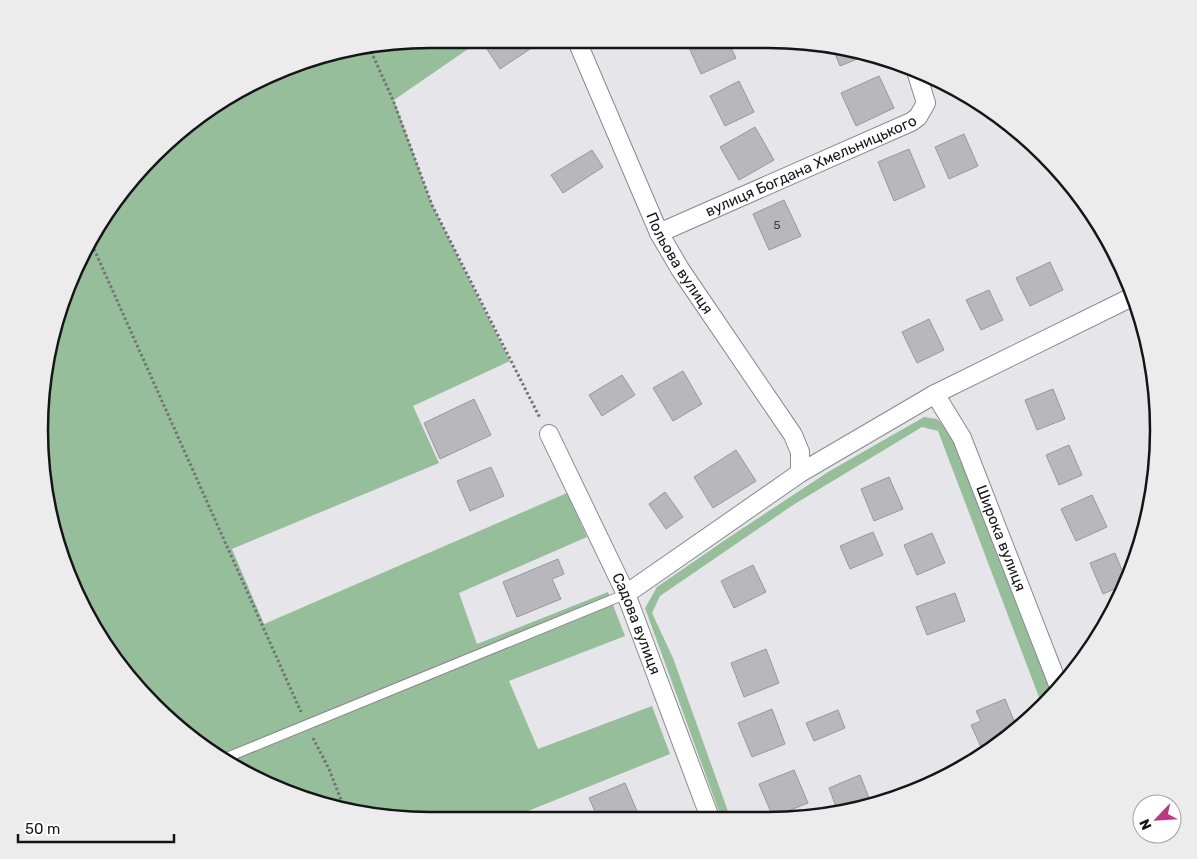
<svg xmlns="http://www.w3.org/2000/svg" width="1197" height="859" font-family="Rubik,sans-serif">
<rect width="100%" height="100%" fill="#e6e5ea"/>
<path fill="#96be9b" d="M430,39L481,40L394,100L432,205L510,361L413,406L439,463L232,549L264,624L567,493L587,537L459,593L477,644L608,592L625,636L509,681L538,749L652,706L670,754L513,817V819H404L329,807L257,780L191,739L136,687L69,579L42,480L46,354L79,257L136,172L213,104L328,52Z
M924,417L937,419L953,435L1052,695L1042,705L938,431L922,427L793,505L660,596L652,613L673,658L730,817H721L645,608L657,587L728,538L828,472Z"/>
<path fill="#b8b7bc" stroke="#98979b" d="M500,40L542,41L500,69L487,49Z
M687,43L729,44L736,58L701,74Z
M832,46H844L867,55L840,66Z
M879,76L894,108L856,126L841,93Z
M739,81L754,112L725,126L710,96Z
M755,127L774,160L739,180L720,147Z
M964,134L978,166L949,179L935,147Z
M909,149L925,187L894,201L878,162Z
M592,150L603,167L563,193L551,175Z
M784,200L801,236L769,250L753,214Z
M1050,262L1063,290L1030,306L1016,278Z
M989,290L1003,320L981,330L966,300Z
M929,319L944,350L917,363L902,332Z
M683,371L702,404L673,421L653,388Z
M622,375L635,395L602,416L589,395Z
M1053,389L1065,419L1037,430L1025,400Z
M474,399L491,435L440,459L424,423Z
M1069,445L1082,475L1059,485L1046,455Z
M736,450L756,481L713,508L694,477Z
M491,467L504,496L470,511L457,481Z
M889,477L903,509L874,521L861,489Z
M665,492L683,517L666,529L649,504Z
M1092,495L1107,527L1076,541L1061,509Z
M873,532L883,555L850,569L840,546Z
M932,533L945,563L917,575L904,545Z
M1115,553L1126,580L1124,585L1103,594L1090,563Z
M558,559L564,574L552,579L561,599L517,617L503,582Z
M753,565L766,592L734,608L721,581Z
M955,593L965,621L927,635L916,607Z
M766,649L779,683L744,697L731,663Z
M1005,699L1017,728L981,747L971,725L981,721L976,711Z
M772,709L785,744L752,757L738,723Z
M838,710L845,728L814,741L806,723Z
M794,770L808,803L773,817L759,784Z
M860,775L871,803L838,812L829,788Z
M625,783L640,818H598L589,798Z"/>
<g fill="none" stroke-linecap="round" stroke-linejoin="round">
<defs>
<path id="lane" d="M223,759L626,594"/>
<g id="street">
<path id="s1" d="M577,41L659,233L680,269L793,435L800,452V473"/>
<path id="s2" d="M659,233L911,122L918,117L926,103L917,74"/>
<path id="s3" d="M935,394L962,438L1059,687"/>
<path id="s4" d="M549,434L626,594L710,818"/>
<path d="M626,594L800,473L935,394L1134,296"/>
</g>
</defs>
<use href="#lane" stroke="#8a898d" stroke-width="11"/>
<use href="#street" stroke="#8a898d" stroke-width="20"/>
<path stroke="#737376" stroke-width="3" stroke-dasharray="2.5 2.5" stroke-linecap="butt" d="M369,47L393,100L432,205L540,418
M90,240L301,712
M313,738L329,769L345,810"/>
<use href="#lane" stroke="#fff" stroke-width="9"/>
<use href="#street" stroke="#fff" stroke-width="18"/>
</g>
<g text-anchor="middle" stroke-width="5" stroke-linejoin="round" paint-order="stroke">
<g font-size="12" fill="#3e3e40">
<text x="777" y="229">5</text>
</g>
<g font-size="15" fill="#151517" stroke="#fff">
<text dy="5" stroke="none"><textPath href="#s2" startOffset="166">вулиця Богдана Хмельницького</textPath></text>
<text dy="5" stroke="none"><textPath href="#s1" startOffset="245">Польова вулиця</textPath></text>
<text dy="5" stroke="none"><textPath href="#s3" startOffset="159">Широка вулиця</textPath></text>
<text dy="5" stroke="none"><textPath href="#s4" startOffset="209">Садова вулиця</textPath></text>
</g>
</g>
<path d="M0 0H1197V859H0ZM430 48H768A382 382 0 0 1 1150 430V430A382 382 0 0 1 768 812H430A382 382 0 0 1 48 430V430A382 382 0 0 1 430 48Z" fill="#ececec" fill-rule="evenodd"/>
<path fill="none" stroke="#151517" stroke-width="2.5" d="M430 48H768A382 382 0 0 1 1150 430V430A382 382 0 0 1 768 812H430A382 382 0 0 1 48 430V430A382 382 0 0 1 430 48Z"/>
<g transform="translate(1157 819) rotate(245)"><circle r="24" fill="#ffffff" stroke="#a1a1a2"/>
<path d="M0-4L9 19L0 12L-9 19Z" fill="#b93983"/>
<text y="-8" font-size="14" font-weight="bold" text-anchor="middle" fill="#151517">N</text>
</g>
<path d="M18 834v8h156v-8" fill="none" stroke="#151517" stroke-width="2.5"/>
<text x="25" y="834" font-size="15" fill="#151517" stroke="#ffffff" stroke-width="4" paint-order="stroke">50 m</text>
</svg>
